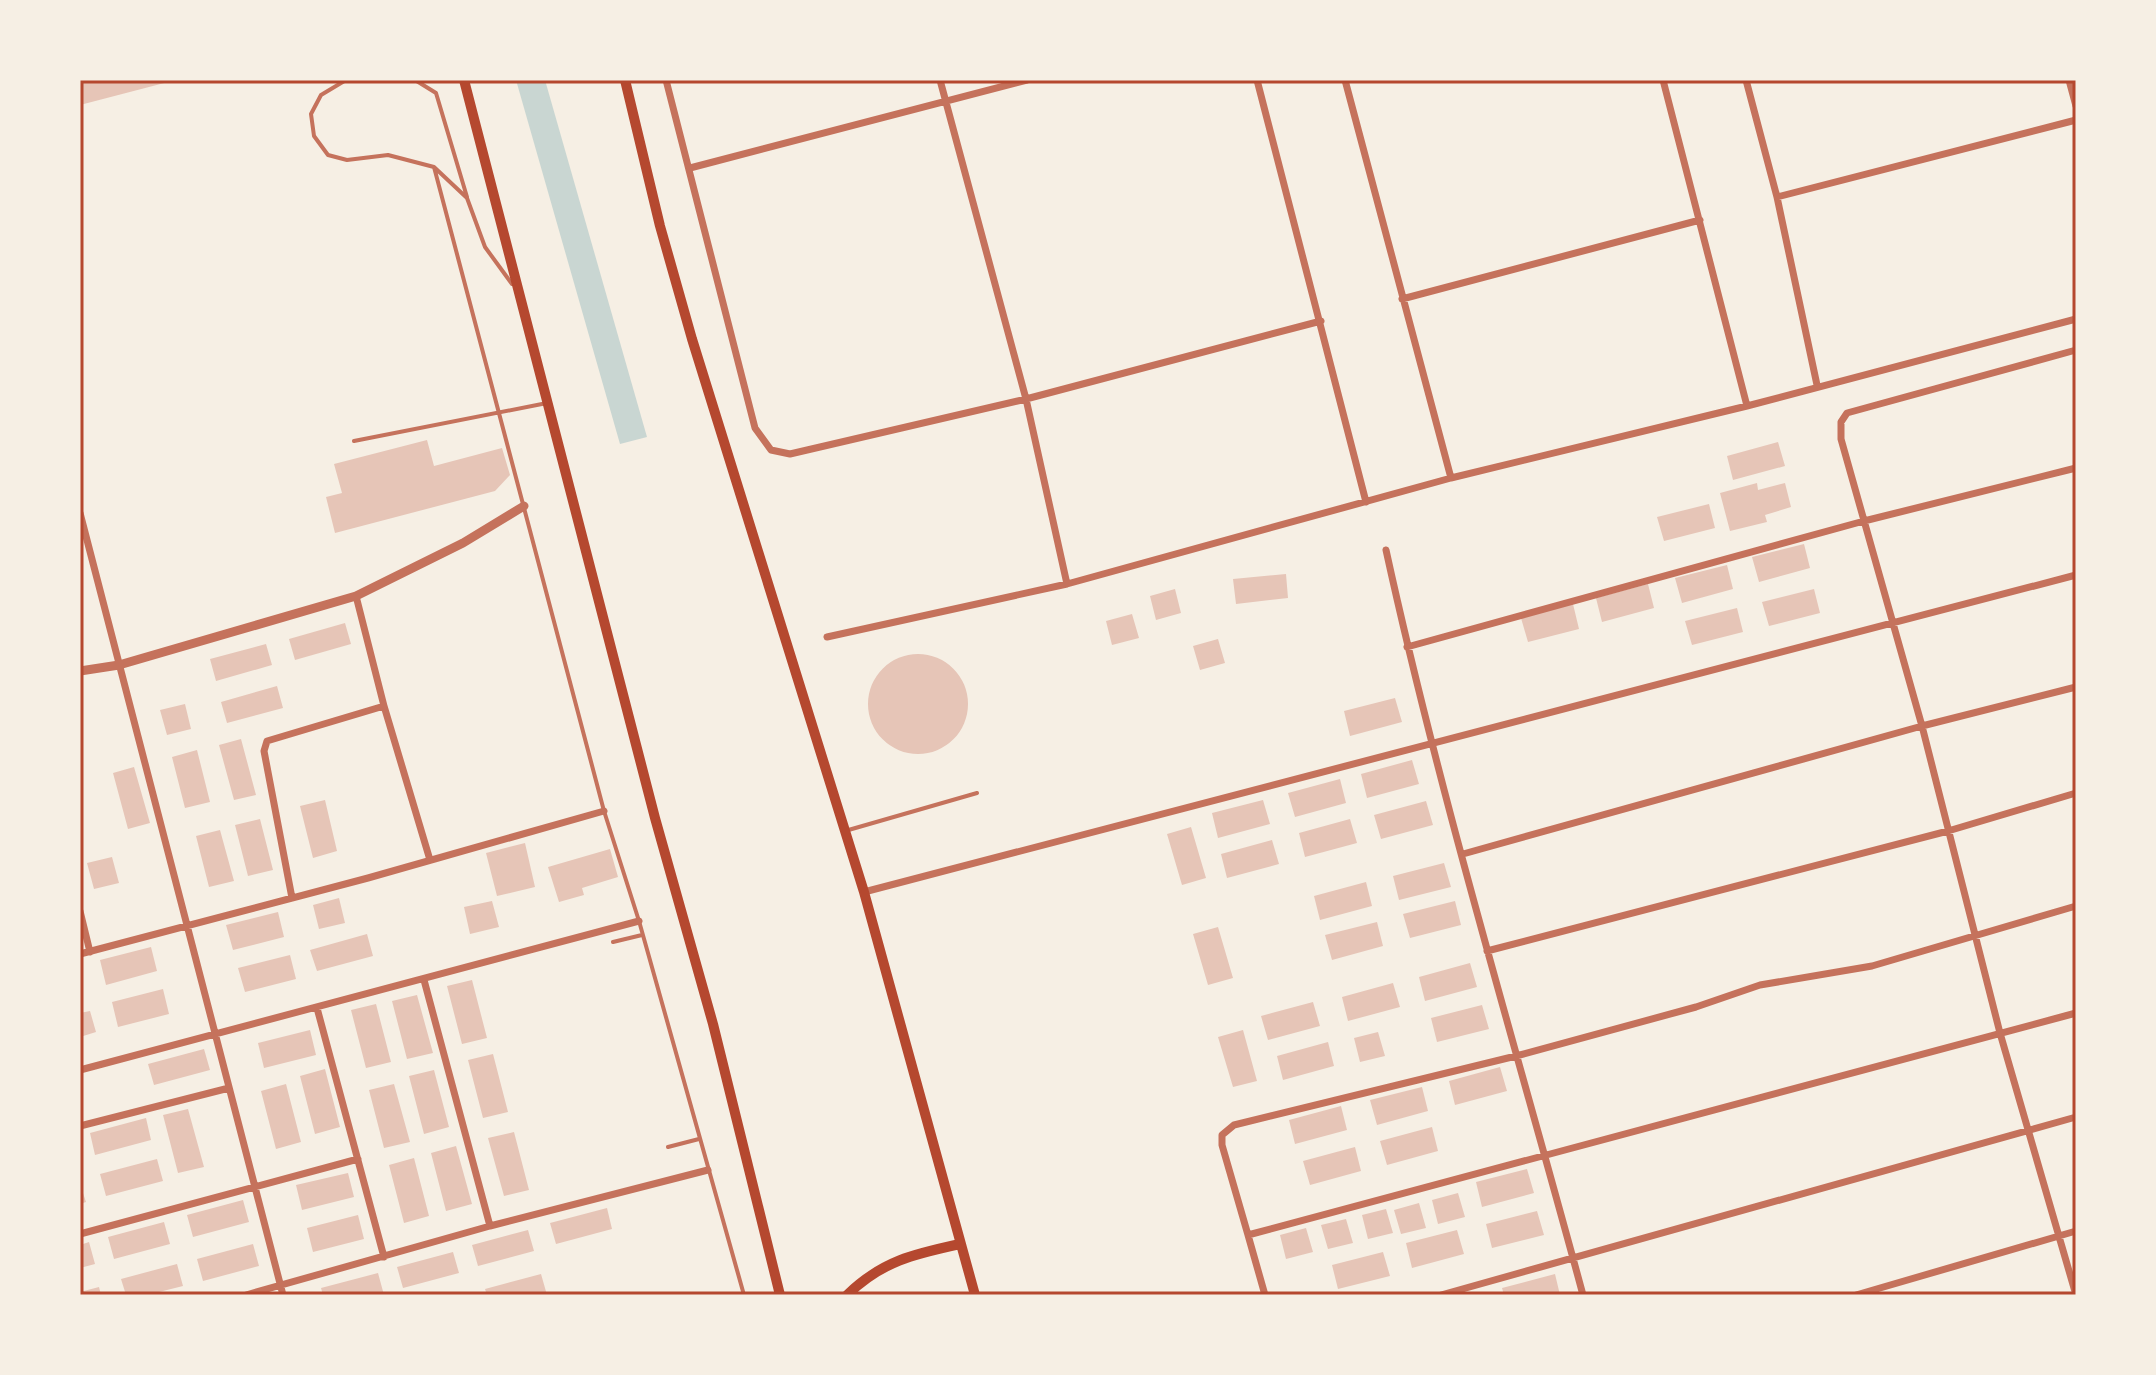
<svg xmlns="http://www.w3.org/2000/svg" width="2156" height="1375" font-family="'Varela Round',sans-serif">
<rect width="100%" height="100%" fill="#f6efe4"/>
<path fill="#c9d6d2" d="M516,80H545L647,437L620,444Z"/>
<path fill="#e6c5b7" d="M80,80H172V81L80,105Z
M427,440L434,466L502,448L510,475L495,491L335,533L326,497L342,493L334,464Z
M1778,442L1785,466L1733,480L1727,456Z
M1757,483L1758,490L1785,483L1791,507L1765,515L1767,522L1730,531L1720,493Z
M1709,504L1715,528L1664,541L1657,517Z
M1804,544L1810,568L1759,582L1752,557Z
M1727,565L1733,589L1682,603L1675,578Z
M1286,574L1288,598L1236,604L1233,579Z
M1648,584L1654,608L1602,622L1596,598Z
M1175,589L1181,613L1156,620L1150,596Z
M1814,589L1820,613L1769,626L1762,602Z
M1573,604L1579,629L1528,642L1521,618Z
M1737,608L1743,632L1692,645L1685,621Z
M1132,614L1139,638L1112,645L1106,621Z
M345,623L351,644L295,660L289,639Z
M1218,639L1225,663L1200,670L1193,646Z
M266,644L272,665L216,681L210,659Z
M868 704a50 50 0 1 1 100 0a50 50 0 1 1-100 0Z
M277,686L283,708L227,723L221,702Z
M1395,698L1402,722L1350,736L1344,711Z
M185,704L191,729L167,735L160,710Z
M241,739L256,795L234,800L219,745Z
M197,750L210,802L185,808L172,757Z
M1412,760L1419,784L1367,798L1361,774Z
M134,767L150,823L128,829L113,773Z
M1340,779L1346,803L1295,817L1288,793Z
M325,800L337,851L313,858L300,806Z
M1263,800L1270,824L1218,838L1212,813Z
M1426,801L1433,825L1381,839L1374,815Z
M260,819L273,870L248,876L235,825Z
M1350,819L1357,843L1305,857L1299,833Z
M1191,827L1206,878L1182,885L1167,834Z
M220,830L234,881L209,887L196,836Z
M1272,840L1279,864L1227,878L1221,854Z
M525,843L535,887L497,896L486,853Z
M610,849L618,877L582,888L584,895L559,902L548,867Z
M112,857L119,883L94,889L87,863Z
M1444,863L1451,887L1399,900L1393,876Z
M1366,882L1372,906L1320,920L1314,896Z
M339,898L345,923L319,929L313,905Z
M492,901L499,927L470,934L464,907Z
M1455,901L1461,925L1410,938L1403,914Z
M278,912L284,937L233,950L226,925Z
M1377,922L1383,946L1332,960L1325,935Z
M1218,927L1233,978L1208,985L1193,934Z
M367,934L373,956L317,971L310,950Z
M151,947L157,971L106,985L100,960Z
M290,955L296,979L245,992L238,968Z
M1470,963L1477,987L1425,1001L1419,977Z
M472,980L487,1038L462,1044L447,986Z
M1393,983L1400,1007L1348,1021L1342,997Z
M163,989L169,1014L118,1027L112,1002Z
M417,995L433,1053L407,1059L392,1001Z
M1313,1002L1320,1026L1268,1040L1261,1016Z
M376,1004L391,1062L366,1068L351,1010Z
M1482,1005L1489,1029L1437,1042L1431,1018Z
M90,1011L96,1032L80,1037V1013Z
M310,1030L316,1055L264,1068L258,1043Z
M1243,1030L1257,1081L1233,1087L1218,1037Z
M1378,1032L1385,1056L1360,1062L1354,1038Z
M1328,1042L1334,1066L1283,1080L1277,1056Z
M204,1049L210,1070L154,1085L148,1064Z
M493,1054L508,1112L483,1118L468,1060Z
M1500,1067L1507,1091L1455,1105L1449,1081Z
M325,1069L340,1127L315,1134L300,1076Z
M434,1070L449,1127L424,1134L409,1076Z
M286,1084L301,1142L276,1149L261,1091Z
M394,1084L410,1142L384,1148L369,1090Z
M1422,1087L1428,1111L1377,1125L1370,1100Z
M1341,1106L1347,1130L1295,1144L1289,1120Z
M188,1109L204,1167L178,1173L163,1115Z
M146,1118L151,1140L95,1155L90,1133Z
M1432,1127L1438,1151L1387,1165L1380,1141Z
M514,1132L529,1190L504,1196L488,1138Z
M456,1146L472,1204L446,1211L431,1153Z
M1355,1147L1361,1171L1310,1185L1303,1161Z
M414,1158L429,1216L404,1223L389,1165Z
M157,1159L163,1181L106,1196L100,1174Z
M1527,1169L1534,1193L1482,1207L1476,1182Z
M348,1173L354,1197L302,1210L296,1185Z
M80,1184L86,1202L80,1204Z
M1458,1193L1465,1217L1438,1224L1432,1200Z
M243,1200L249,1222L193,1237L187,1215Z
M1419,1203L1426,1228L1401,1234L1394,1210Z
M607,1208L612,1229L556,1244L550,1223Z
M1386,1209L1393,1233L1368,1239L1362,1215Z
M1537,1211L1544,1235L1492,1248L1486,1224Z
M358,1215L364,1239L313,1252L307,1228Z
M1346,1219L1353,1243L1328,1249L1321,1225Z
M164,1222L170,1244L114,1259L108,1237Z
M1306,1228L1313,1252L1286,1259L1280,1235Z
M528,1230L534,1251L478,1266L472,1245Z
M1457,1230L1464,1254L1412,1268L1406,1243Z
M89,1242L95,1264L80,1268V1245Z
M253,1244L259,1266L203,1281L197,1259Z
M453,1252L459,1273L403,1288L397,1267Z
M1383,1252L1390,1276L1338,1289L1332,1265Z
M177,1264L183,1286L147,1295H126L121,1279Z
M378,1273L384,1295H323L321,1288Z
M541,1274L547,1295H487L485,1289Z
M1555,1274L1560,1295H1504L1502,1288Z
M99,1287L101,1295H80V1292Z"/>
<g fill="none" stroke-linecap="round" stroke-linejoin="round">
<path stroke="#c5725c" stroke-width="4" d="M346,80L321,95L311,114L314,136L328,155L347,160L388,155L434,167L467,198L485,247L512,284
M415,80L436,93L467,197
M434,167L604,811L639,921L744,1295
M354,441L547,403
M845,831L977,793
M613,942L642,935
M668,1147L699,1139"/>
<path stroke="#c5725c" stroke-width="7" d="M666,80L755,428L771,450L790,454L1026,399L1321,321
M940,80L1026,399L1067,584
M1257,80L1366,502
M1345,80L1451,478
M1663,80L1747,406
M1746,80L1777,197L1817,385
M2069,80L2076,106
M690,168L1027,80
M1777,197L2076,120
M1402,299L1700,220
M80,513L283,1295
M1386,550C1441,801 1516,1047 1583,1295
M356,596L384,706L430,860
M827,637L1067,584L1451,478L1747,406L2076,319
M1407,647L1864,521L2076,468
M1463,854L1922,726L2076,687
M864,892L2076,575
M292,898L264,751L267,741L384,706
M80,911L90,952
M1487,951L1948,831L2076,793
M80,954L368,878L604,811
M424,980L490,1226
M317,1008L384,1257
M80,1070L639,921
M80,1126L229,1088
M80,1234L358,1159
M1248,1235L1222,1145V1135L1234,1125L1516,1056L1696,1007L1760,985L1872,966L2076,906
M246,1295L490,1226L708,1170
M1265,1295L1248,1235L2076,1013
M1441,1295L2076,1117
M1856,1295L2076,1231
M2076,1295L2000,1033L1922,726L1841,439V422L1847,413L2076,350"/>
<path stroke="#c5725c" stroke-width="9" d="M80,671L119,665L356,596L463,543L524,506"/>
<path stroke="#b5482f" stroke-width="10" d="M464,80L655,818L713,1024L780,1295
M625,80L660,226L692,339L864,892L975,1295
M847,1295C882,1261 914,1254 960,1244"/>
</g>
<rect width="2156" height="1375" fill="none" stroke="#f6efe4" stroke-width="164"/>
<rect x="82" y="82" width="1992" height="1211" fill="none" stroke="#b5482f" stroke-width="3"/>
</svg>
